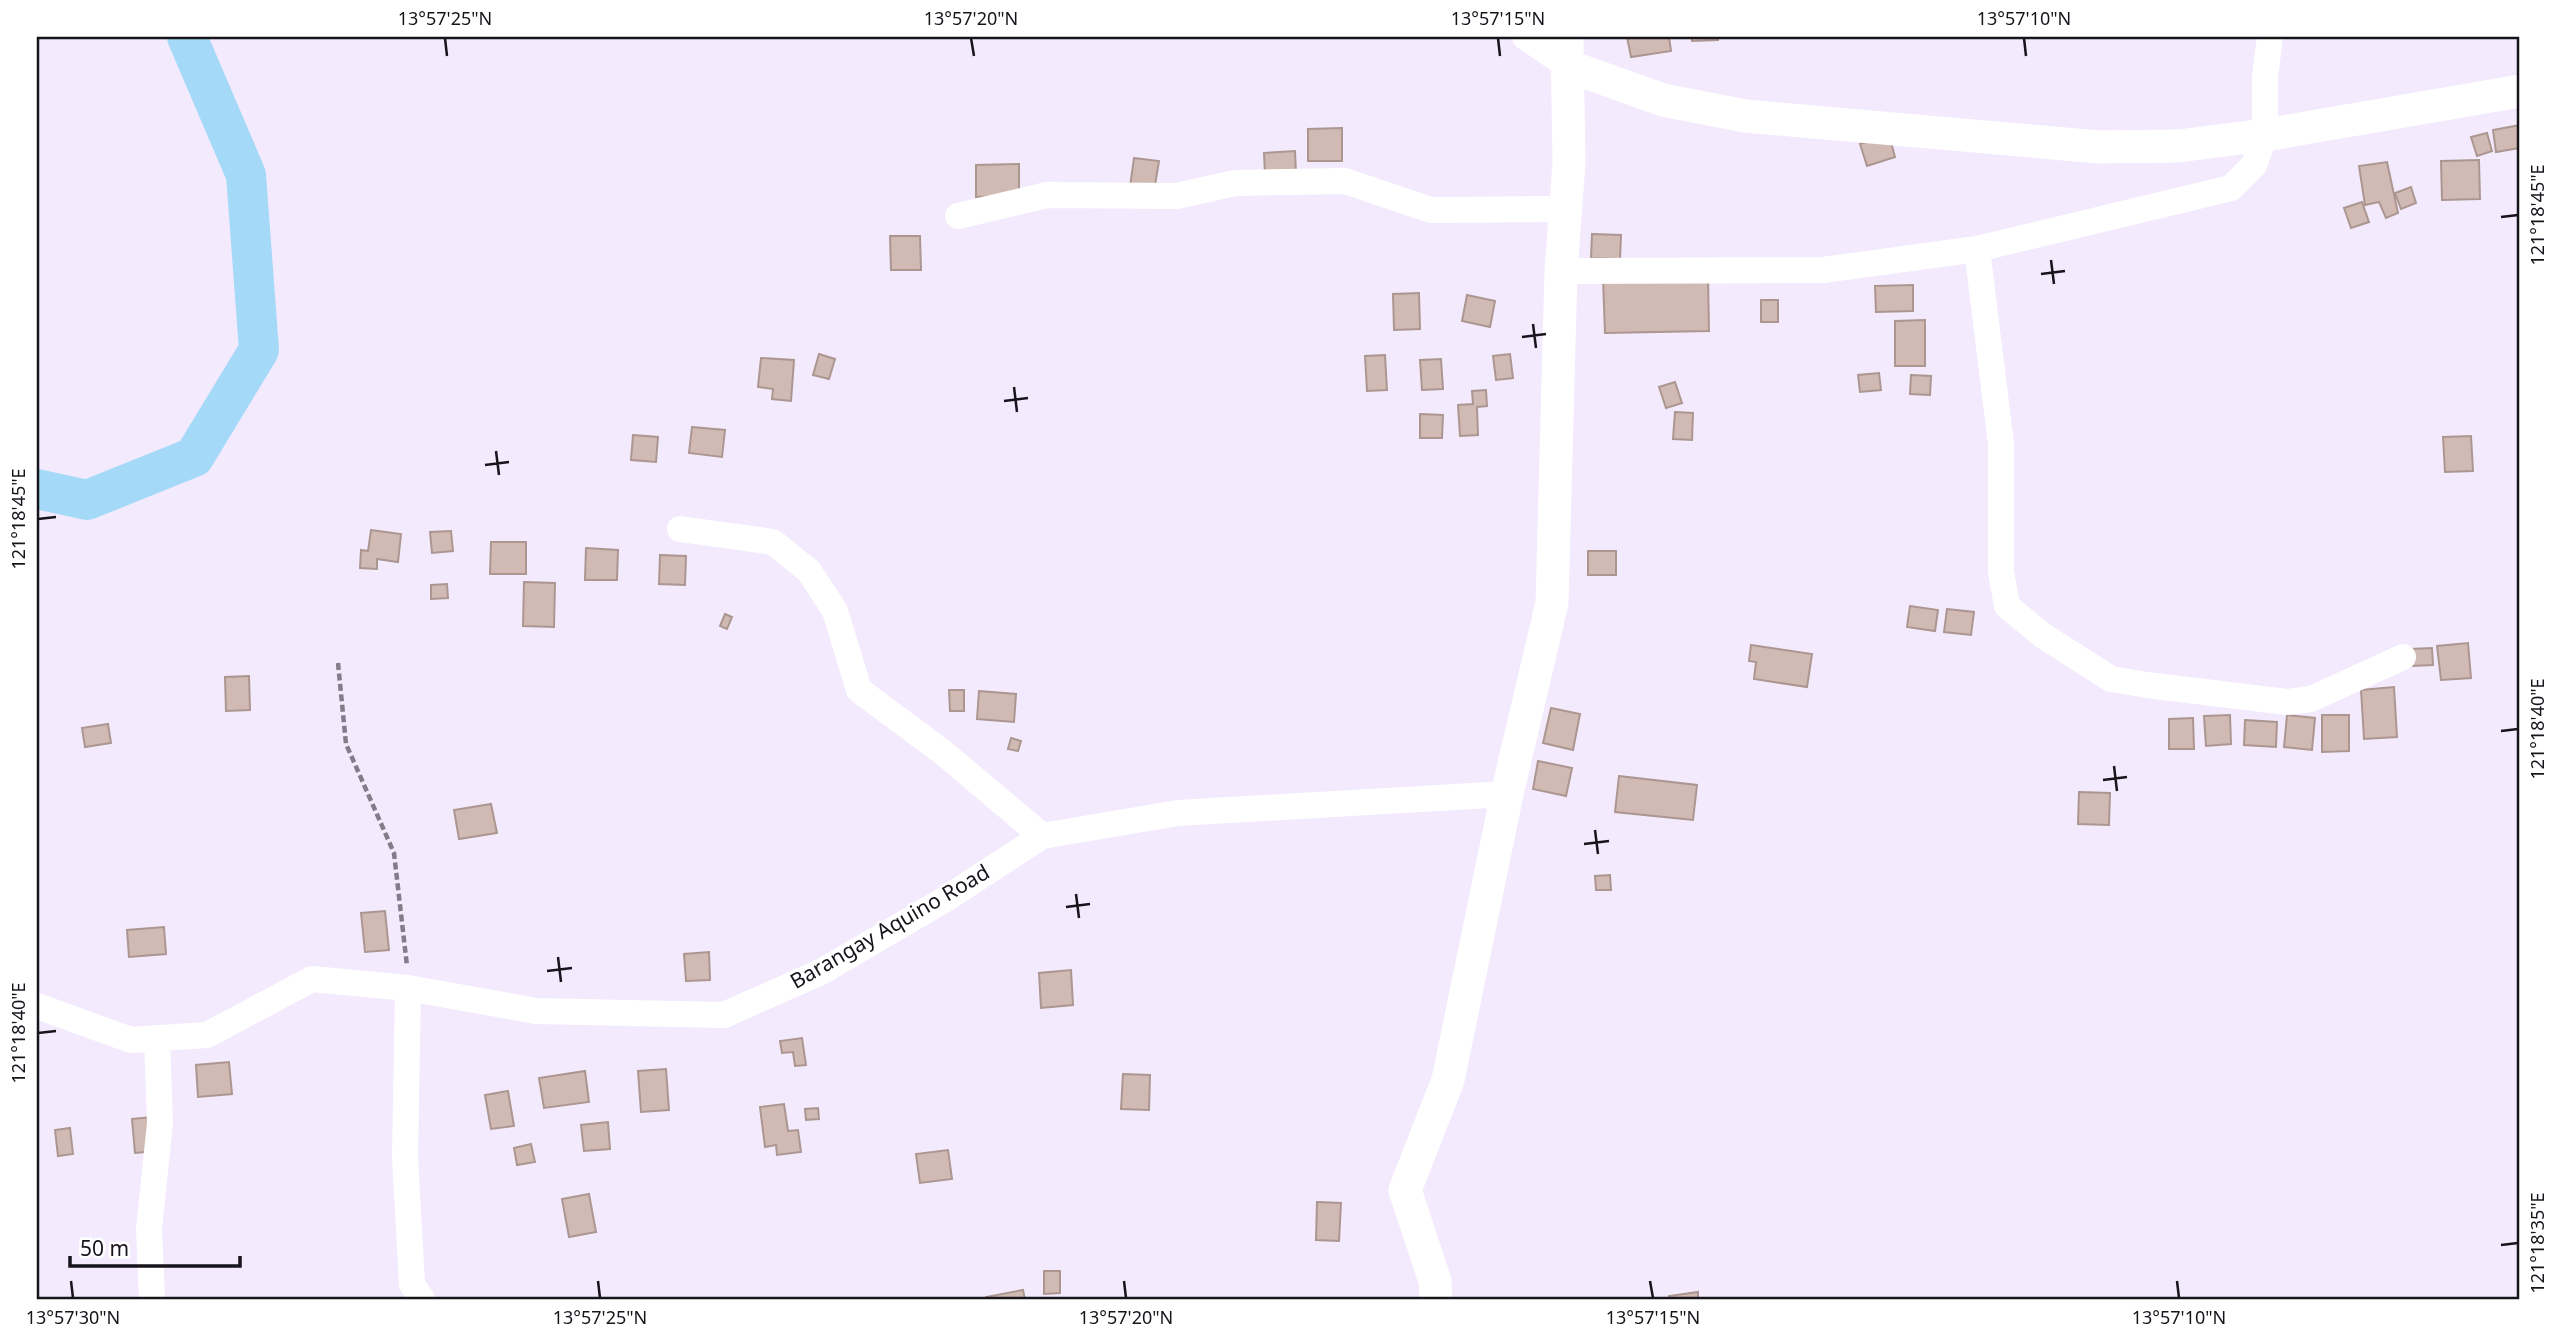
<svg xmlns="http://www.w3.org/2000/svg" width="2557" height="1337" font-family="'Noto Sans',sans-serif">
<rect width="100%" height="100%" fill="#f3eafe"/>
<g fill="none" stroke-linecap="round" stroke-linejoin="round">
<path stroke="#a5d9f8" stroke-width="40" d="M37,489L87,500L194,457L259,350L246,175L187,37"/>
</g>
<path fill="#d1bab3" stroke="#ac9690" stroke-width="2" d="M1627,37H1669L1671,51L1631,57Z
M1692,37H1718V40L1692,41Z
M2520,125V148L2496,152L2493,130Z
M1342,128V161H1308V129Z
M2487,133L2492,151L2477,156L2471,137Z
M1889,135L1895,157L1867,166L1860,144Z
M1295,151L1296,174L1265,175L1264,153Z
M1134,158L1159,161L1154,191L1130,187Z
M2479,160L2480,199L2442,200L2441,161Z
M2387,162L2398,213L2386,218L2379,202L2365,205L2359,166Z
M1019,164V196L976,197V165Z
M2411,187L2416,203L2401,209L2395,193Z
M2362,202L2369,222L2351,228L2344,208Z
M1592,234L1621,235L1620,259L1591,258Z
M890,236H920L921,270H891Z
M1708,276L1709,331L1605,333L1603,278Z
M1913,285V311L1876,312L1875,286Z
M1419,293L1420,329L1394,330L1393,294Z
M1467,295L1495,301L1490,327L1462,321Z
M1761,300H1778V322H1761Z
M1925,320V366H1895V321Z
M819,354L835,359L829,379L813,375Z
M1510,354L1513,378L1496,380L1493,356Z
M1385,355L1387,390L1367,391L1365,356Z
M761,358L794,360L791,401L772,399L773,389L758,387Z
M1441,359L1443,389L1422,390L1420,360Z
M1879,373L1881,390L1860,392L1858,375Z
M1911,375L1931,376L1930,395L1910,394Z
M1675,382L1682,403L1666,408L1659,387Z
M1486,390L1487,406L1477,407L1478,435L1460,436L1458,405L1473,404L1472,391Z
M1675,412L1693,413L1692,440L1673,439Z
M1420,414L1443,415L1442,438H1420Z
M692,427L725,430L722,457L689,453Z
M633,435L658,437L656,462L631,460Z
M2471,436L2473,471L2445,472L2443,437Z
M371,530L401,534L398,562L377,559V569L360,568L361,550L368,551Z
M451,531L453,551L432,553L430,532Z
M491,542H526V574H490Z
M586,548L618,550L617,580H585Z
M1588,551H1616V575H1588Z
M660,555L686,556L685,585L659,584Z
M524,582L555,583L554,627L523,626Z
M447,584L448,598L431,599V585Z
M1910,606L1938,610L1935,631L1907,627Z
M1947,609L1974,612L1971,635L1944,632Z
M725,614L732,617L727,629L720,626Z
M2468,643L2471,678L2441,680L2437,646Z
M1751,645L1812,654L1807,687L1754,679L1756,662L1749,661Z
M2432,648L2433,665L2411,666L2410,649Z
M249,676L250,710L226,711L225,677Z
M2394,687L2397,737L2364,739L2361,690Z
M949,690H964V711H950Z
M979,691L1016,694L1014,722L977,719Z
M1551,708L1580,714L1573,750L1543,743Z
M2230,715L2231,744L2206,746L2204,716Z
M2287,715L2315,718L2312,750L2284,747Z
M2322,715H2349V751L2322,752Z
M2193,718L2194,749H2169V719Z
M2245,720L2277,722L2276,747L2244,745Z
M108,724L111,743L85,747L82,728Z
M1011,738L1021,741L1018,751L1008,749Z
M1538,761L1572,768L1566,796L1533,789Z
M1619,776L1697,785L1693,820L1615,812Z
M2079,792L2110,793L2109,825L2078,824Z
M491,804L497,833L459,839L454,810Z
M1610,875L1611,890H1596L1595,876Z
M385,911L389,950L365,952L361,913Z
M164,927L166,954L129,957L127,930Z
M709,952L710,980L686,981L684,954Z
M1071,970L1073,1005L1041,1008L1039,973Z
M802,1038L806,1065L795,1066L793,1052L782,1053L780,1041Z
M229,1062L232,1094L198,1097L196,1065Z
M666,1069L669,1110L641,1112L638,1071Z
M585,1071L589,1102L544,1108L539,1078Z
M1123,1074L1150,1075L1149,1110L1121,1109Z
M508,1091L514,1126L491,1129L485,1095Z
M784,1104L788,1131L798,1130L801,1152L777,1155L776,1145L765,1147L760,1107Z
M818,1108L819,1119L806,1120L805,1109Z
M152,1117L156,1151L135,1153L132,1119Z
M608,1122L610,1149L584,1151L581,1125Z
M70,1128L73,1154L58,1156L55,1130Z
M531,1144L535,1162L517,1165L514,1148Z
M948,1150L952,1179L920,1183L916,1154Z
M589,1194L596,1232L569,1237L562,1199Z
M1317,1202L1341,1203L1339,1241L1316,1240Z
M1044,1271H1060V1293L1044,1294Z
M1023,1290L1025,1300H986V1297Z
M1698,1292V1300H1669V1296Z"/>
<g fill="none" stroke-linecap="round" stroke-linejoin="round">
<path stroke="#837d8a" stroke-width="4.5" stroke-dasharray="7 3.5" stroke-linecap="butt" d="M338,663L346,744L394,853L407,966"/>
<path stroke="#fff" stroke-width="26" d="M1525,37L1568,66
M958,216L1047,195L1177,196L1235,183L1345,181L1431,210L1565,209
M1977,249L2001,444V572L2007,606L2042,635L2111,679L2147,685L2287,702L2311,699L2403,657
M1561,271L1823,270L1977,249L2231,188L2254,165L2265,135V77L2270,37
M680,529L773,542L809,571L835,611L859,690L945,754L1042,836
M408,988L405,1157L412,1284L422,1300
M37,1006L131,1040L207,1035L312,979L408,988L536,1011L724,1015L821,972L944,900L1042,836L1178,813L1507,794
M152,1300L149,1229L160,1123L157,1038"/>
<path stroke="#fff" stroke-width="33" d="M1568,66L1663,100L1745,116L2099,147L2178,146L2265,135L2520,91
M1436,1300L1435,1281L1405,1190L1448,1080L1507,794L1552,603L1561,271L1569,163L1567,37"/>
</g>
<path fill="none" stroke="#17141b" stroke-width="2.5" d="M445,38L447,56M971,38L974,56M1498,38L1500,56M2024,38L2026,56M2501,217L2518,215M2051,260L2054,284M2041,274L2065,271M1533,324L1536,348M1522,337L1546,334M1014,387L1017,412M1004,401L1028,398M496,451L499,475M485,465L509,462M38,519L56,517M2501,731L2518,729M2114,766L2117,791M2103,780L2127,777M1595,830L1598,854M1584,844L1609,841M1076,894L1079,918M1066,907L1090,904M558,957L561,982M547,971L572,968M38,1033L56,1031M2501,1245L2518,1243M71,1281L73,1298M598,1281L600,1298M1124,1281L1126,1298M1650,1281L1653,1298M2177,1281L2179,1298"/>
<g text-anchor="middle" stroke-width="5" stroke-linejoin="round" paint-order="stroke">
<g font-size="21" fill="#17141b" stroke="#fff">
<text transform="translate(890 927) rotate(-30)" y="7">Barangay Aquino Road</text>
</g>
</g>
<rect width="2557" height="1337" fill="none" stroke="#ffffff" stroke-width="77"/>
<path d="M70 1256v10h170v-10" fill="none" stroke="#17141b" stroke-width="3.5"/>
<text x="80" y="1256" font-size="21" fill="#17141b" stroke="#ffffff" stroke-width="5" paint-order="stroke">50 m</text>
<rect x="38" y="38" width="2480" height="1260" fill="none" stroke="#17141b" stroke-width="2.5"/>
<g font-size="18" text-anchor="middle" fill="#17141b">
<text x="445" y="25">13°57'25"N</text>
<text x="971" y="25">13°57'20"N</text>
<text x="1498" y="25">13°57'15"N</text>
<text x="2024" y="25">13°57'10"N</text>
<text transform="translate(2538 215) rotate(-90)" y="6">121°18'45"E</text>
<text transform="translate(19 519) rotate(-90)" y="6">121°18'45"E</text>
<text transform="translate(2538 729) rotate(-90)" y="6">121°18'40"E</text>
<text transform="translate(19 1033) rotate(-90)" y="6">121°18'40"E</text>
<text transform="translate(2538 1243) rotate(-90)" y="6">121°18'35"E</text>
<text x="73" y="1324">13°57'30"N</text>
<text x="600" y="1324">13°57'25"N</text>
<text x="1126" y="1324">13°57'20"N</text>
<text x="1653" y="1324">13°57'15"N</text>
<text x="2179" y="1324">13°57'10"N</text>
</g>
</svg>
